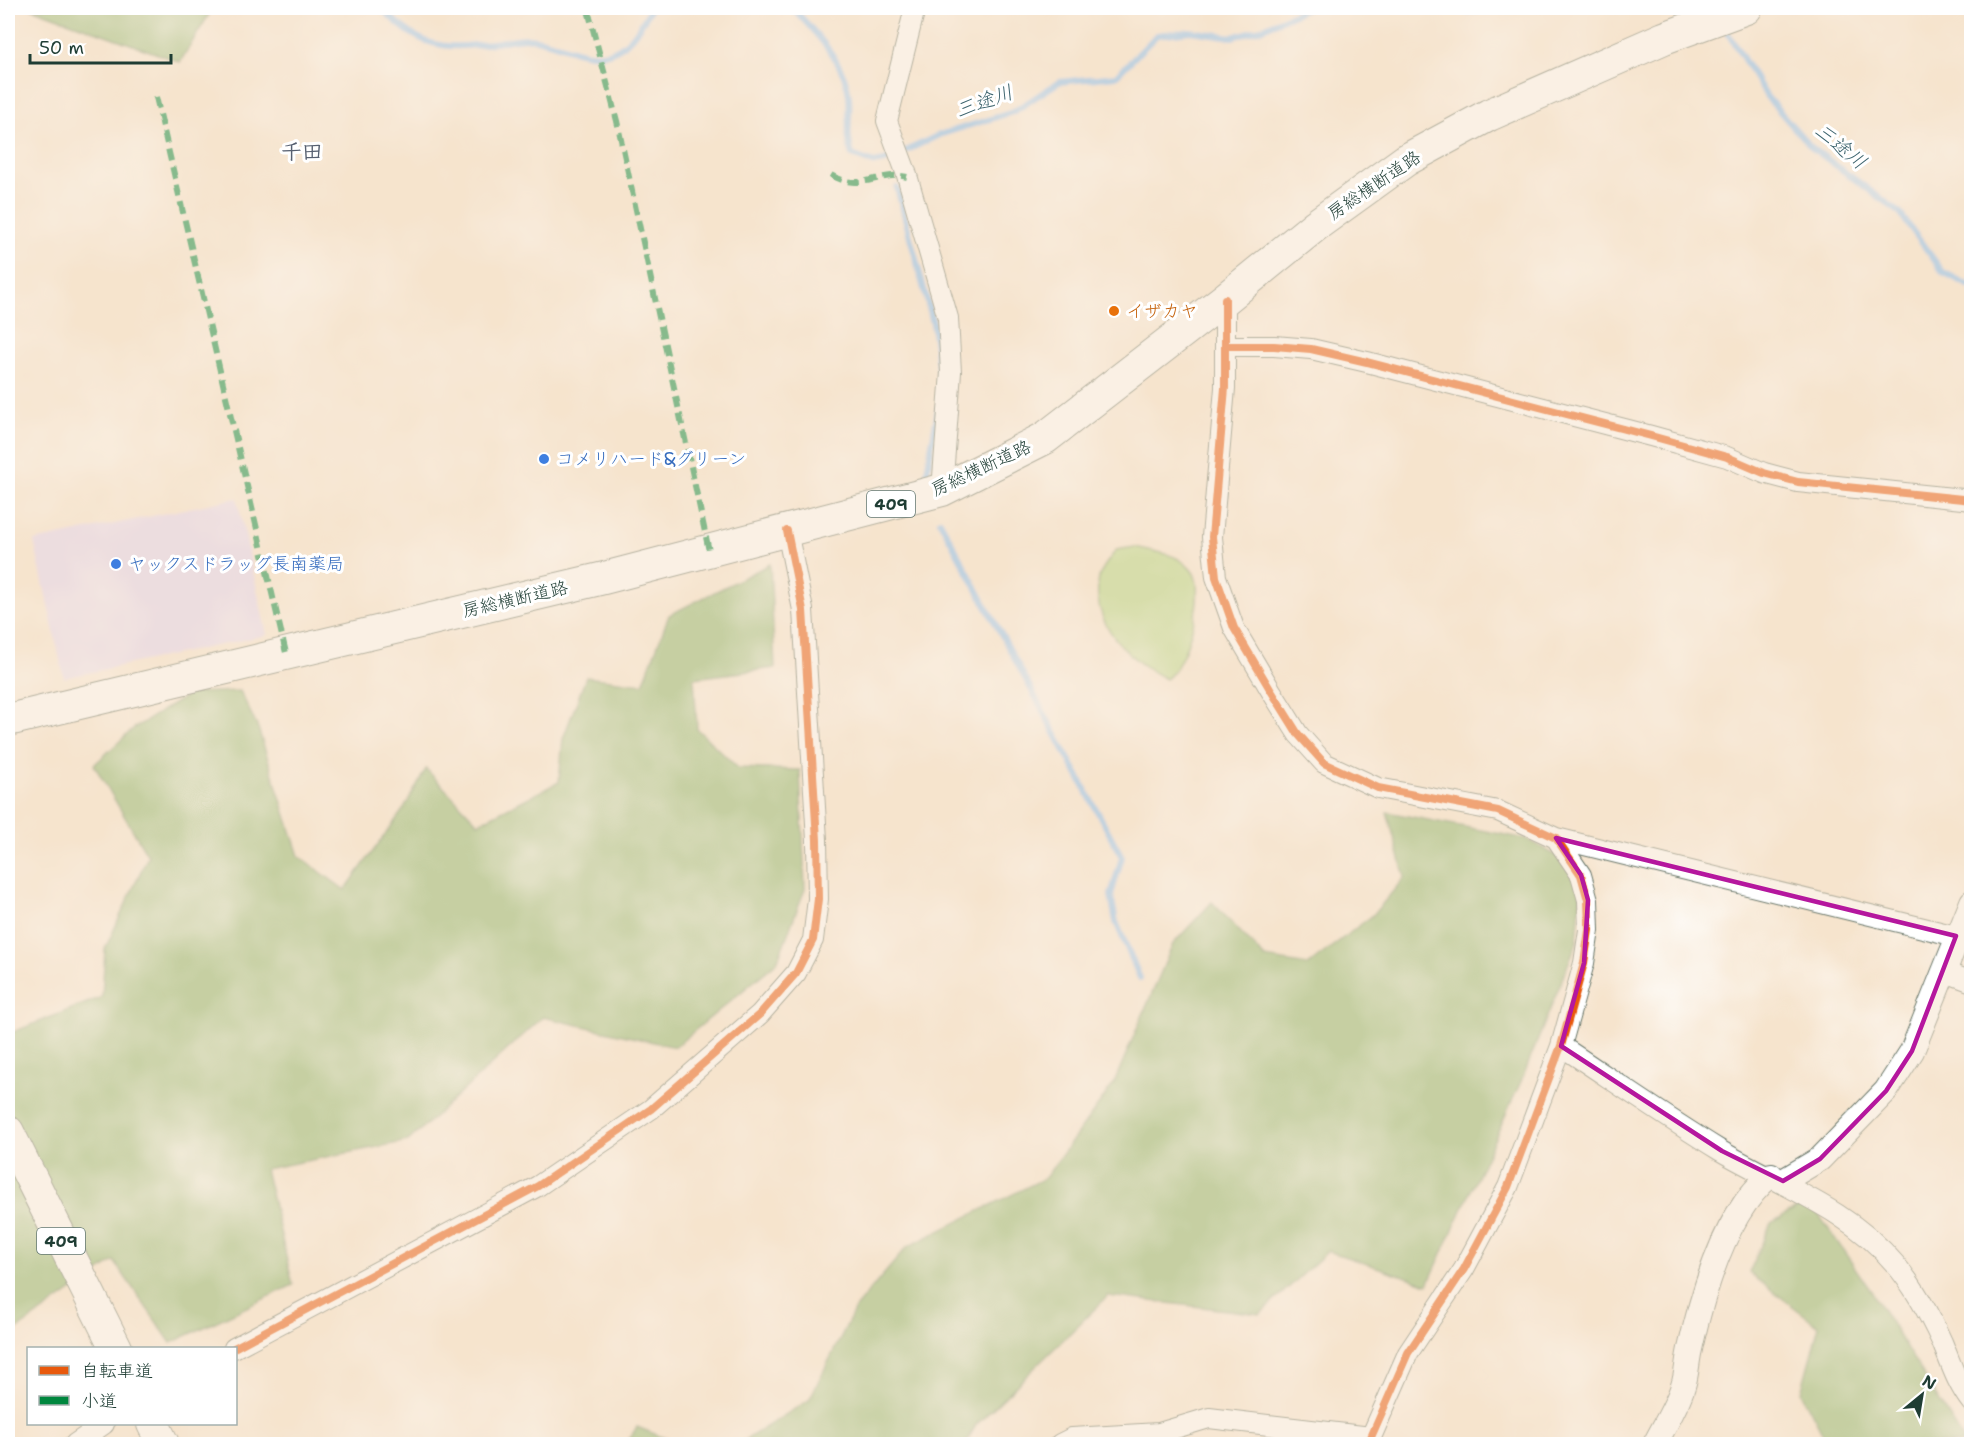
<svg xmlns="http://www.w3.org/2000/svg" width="1979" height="1452" font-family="'Shantell Sans','Klee One',sans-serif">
<rect width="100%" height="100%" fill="#fff"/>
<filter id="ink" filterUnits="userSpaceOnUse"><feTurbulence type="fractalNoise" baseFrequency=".0167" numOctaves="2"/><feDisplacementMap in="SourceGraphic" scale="12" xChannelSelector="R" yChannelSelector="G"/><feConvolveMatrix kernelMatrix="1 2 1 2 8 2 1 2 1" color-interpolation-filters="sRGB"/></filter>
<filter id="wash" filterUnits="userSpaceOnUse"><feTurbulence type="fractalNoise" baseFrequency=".008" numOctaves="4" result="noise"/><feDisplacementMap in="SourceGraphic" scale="24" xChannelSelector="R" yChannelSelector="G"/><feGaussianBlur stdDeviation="1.35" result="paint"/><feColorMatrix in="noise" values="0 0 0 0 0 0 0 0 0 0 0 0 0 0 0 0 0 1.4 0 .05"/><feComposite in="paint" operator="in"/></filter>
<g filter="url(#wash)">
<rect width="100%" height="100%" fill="#f6e4cd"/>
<path fill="#e1d4f3" d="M237,498L267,635L64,678L34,541Z"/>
<path fill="#b1d680" stroke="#688a5a" stroke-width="1.5" d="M1135,547C1150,551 1172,553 1183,562C1187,565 1194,572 1195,576C1204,599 1186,666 1166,679C1129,660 1090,624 1099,578C1101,568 1111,558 1116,550Z"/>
<path fill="#8cb76e" stroke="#567a51" stroke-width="1.5" d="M31,8H213L180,62Z
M770,564L775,668L694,678L697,729L738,768L800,770L805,889L777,962L675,1047L543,1017L408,1141L265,1169L293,1285L171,1343L114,1261L8,1336V1034L102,997L105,949L148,856L94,765L134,728L191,693L240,691L258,728L299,856L345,890L403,810L426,769L478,823L559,782L563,739L586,677L643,684L669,615Z
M1387,812L1527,839L1583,871L1577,942L1523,1077L1428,1284L1328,1251L1260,1314L1108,1296L976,1425L965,1444H731L742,1442L809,1400L856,1307L907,1247L1045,1178L1113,1085L1173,944L1212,902L1265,958L1308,965L1373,915L1405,877Z
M1806,1203L1819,1215L1873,1294L1966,1444H1828L1801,1392L1819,1326L1749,1273L1771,1223Z
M637,1427L680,1444H626Z"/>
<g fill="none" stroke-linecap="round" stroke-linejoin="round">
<path stroke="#7fbbf2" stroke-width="6" d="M381,8C419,46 439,51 492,43C503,42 516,38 528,38C554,39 582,60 608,53C630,47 641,25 651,8
M793,8C815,33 845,61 849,96C851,118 845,132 852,155L874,163L885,161L939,135L1013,112L1059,82L1116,76L1157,35L1190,31L1232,37L1261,29L1308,8
M1446,8L1468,12L1489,8
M1724,27L1767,97L1811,147L1899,212L1943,272L1972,287
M897,188L933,323L941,386
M927,472L939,405
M940,521L1122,857L1111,895L1116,922L1140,978"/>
</g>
</g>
<g filter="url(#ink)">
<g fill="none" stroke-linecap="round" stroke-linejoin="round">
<defs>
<path id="minor" d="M915,8L887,121L906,172L948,318L951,372L942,490
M1225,299V388L1212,537L1216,577L1234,628L1270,689L1298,734L1324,763L1378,788L1498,811L1556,838L1581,875L1588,900L1589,930L1584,963L1561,1046L1508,1187L1464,1269L1408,1353L1368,1444
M1227,346H1274L1311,349L1367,362L1651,436L1727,457L1764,473L1798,482L1972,500
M1556,838L1956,936
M1943,971L1972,982
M1561,1046C1614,1081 1667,1118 1721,1151C1781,1186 1849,1209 1895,1264C1914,1286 1930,1316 1942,1342C1951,1364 1957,1384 1972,1403
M234,1348L538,1186L651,1109L760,1014L796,973L813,940L818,899L817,840L803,610L787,531
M75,1444L104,1424
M1060,1444L1072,1438L1159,1433L1209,1418L1371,1437"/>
<path id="tertiary" d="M1783,1181L1820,1159L1886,1091L1912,1051L1972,902
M1655,1444C1664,1426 1677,1406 1683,1386C1687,1374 1687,1361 1690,1349C1702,1295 1725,1211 1771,1175"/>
<path id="trunk" d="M8,720L604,578L942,490L1045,438L1225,299L1316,225L1406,160L1489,115L1664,38L1746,8
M8,1132L116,1348
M153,1424L163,1444"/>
</defs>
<use href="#minor" stroke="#6a776a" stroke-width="22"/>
<use href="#tertiary" stroke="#6a776a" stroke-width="26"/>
<use href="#trunk" stroke="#6a776a" stroke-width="34"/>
<use href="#minor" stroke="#fff" stroke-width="20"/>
<use href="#tertiary" stroke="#fff" stroke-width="24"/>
<use href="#trunk" stroke="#fff" stroke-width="32"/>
<path stroke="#00873e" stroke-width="6" stroke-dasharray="12 6" stroke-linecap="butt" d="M588,10L617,121L709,551
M156,97L286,653
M831,175C862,193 881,170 907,177"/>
<defs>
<path id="cycleway" d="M1225,299V388L1212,537L1216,577L1234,628L1270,689L1298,734L1324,763L1378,788L1498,811L1556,838L1581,875L1588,900L1589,930L1584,963L1561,1046L1508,1187L1464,1269L1408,1353L1368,1444
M1227,346H1274L1311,349L1367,362L1651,436L1727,457L1764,473L1798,482L1972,500
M234,1348L538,1186L651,1109L760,1014L796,973L813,940L818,899L817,840L803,610L787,531"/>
</defs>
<use href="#cycleway" stroke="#fff" stroke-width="11"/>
<use href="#cycleway" stroke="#e8590c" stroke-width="8"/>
</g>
</g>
<path d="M0 0H1979V1452H0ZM1556,838L1956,936L1912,1051L1886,1091L1820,1159L1783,1181L1722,1151L1561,1046L1584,963L1588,900L1581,875Z" fill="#f6e4cd" fill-opacity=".55" fill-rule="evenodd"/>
<path fill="none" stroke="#b5179e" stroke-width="4.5" stroke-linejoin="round" d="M1556,838L1956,936L1912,1051L1886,1091L1820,1159L1783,1181L1722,1151L1561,1046L1584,963L1588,900L1581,875Z"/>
<circle fill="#e8710a" stroke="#fff" stroke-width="2" cx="1114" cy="311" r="6"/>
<g fill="#3f7fe0" stroke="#fff" stroke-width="2">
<circle cx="544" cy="459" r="6"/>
<circle cx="116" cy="564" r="6"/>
</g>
<g text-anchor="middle" stroke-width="6" stroke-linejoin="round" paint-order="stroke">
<g fill="#fff" stroke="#627771" stroke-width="1.5">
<rect x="867" y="491" width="48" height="26" rx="4.5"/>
<rect x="37" y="1228" width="48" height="26" rx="4.5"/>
</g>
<g font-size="16" font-weight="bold" fill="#1f3d34">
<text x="891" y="510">409</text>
<text x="61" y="1247">409</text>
</g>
<g font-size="18" fill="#1f3d34" stroke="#fff">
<text transform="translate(1374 185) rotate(-34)" y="6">房総横断道路</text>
<text transform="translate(981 468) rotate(-25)" y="6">房総横断道路</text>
<text transform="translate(515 599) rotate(-13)" y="6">房総横断道路</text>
</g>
<g font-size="18" fill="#c56008" stroke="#fff" text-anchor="start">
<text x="1126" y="317">イザカヤ</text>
</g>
<g font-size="18" fill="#366cbe" stroke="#fff" text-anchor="start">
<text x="556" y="465">コメリハード&amp;グリーン</text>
<text x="128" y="570">ヤックスドラッグ長南薬局</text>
</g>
<g font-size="20" font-style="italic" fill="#3c636d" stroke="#fff">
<text transform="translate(984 101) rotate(-20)" y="7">三途川</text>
<text transform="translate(1841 146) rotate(39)" y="7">三途川</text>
</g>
<g font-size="21" font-weight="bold" fill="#576070" stroke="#fff">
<text x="302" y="159">千田</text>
</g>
</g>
<rect width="1979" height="1452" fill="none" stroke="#fff" stroke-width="30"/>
<rect x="27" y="1347" width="210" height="78" fill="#ffffff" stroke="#a5b1ae" stroke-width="1.5"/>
<rect x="39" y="1366" width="30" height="9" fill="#e8590c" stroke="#a5b1ae" stroke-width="1.5"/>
<text x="81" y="1377" font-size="18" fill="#1f3d34">自転車道</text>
<rect x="39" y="1396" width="30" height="9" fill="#00873e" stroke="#a5b1ae" stroke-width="1.5"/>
<text x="81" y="1407" font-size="18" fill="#1f3d34">小道</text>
<g transform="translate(1922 1395) rotate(30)" stroke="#ffffff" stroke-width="4.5" paint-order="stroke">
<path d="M0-4.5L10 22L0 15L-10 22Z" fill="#1f3d34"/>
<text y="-9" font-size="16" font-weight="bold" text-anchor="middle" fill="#1f3d34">N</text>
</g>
<path d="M30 54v9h141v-9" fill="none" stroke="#1f3d34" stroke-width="3"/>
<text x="39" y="54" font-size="18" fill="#1f3d34" stroke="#ffffff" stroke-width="4.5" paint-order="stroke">50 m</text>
</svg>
